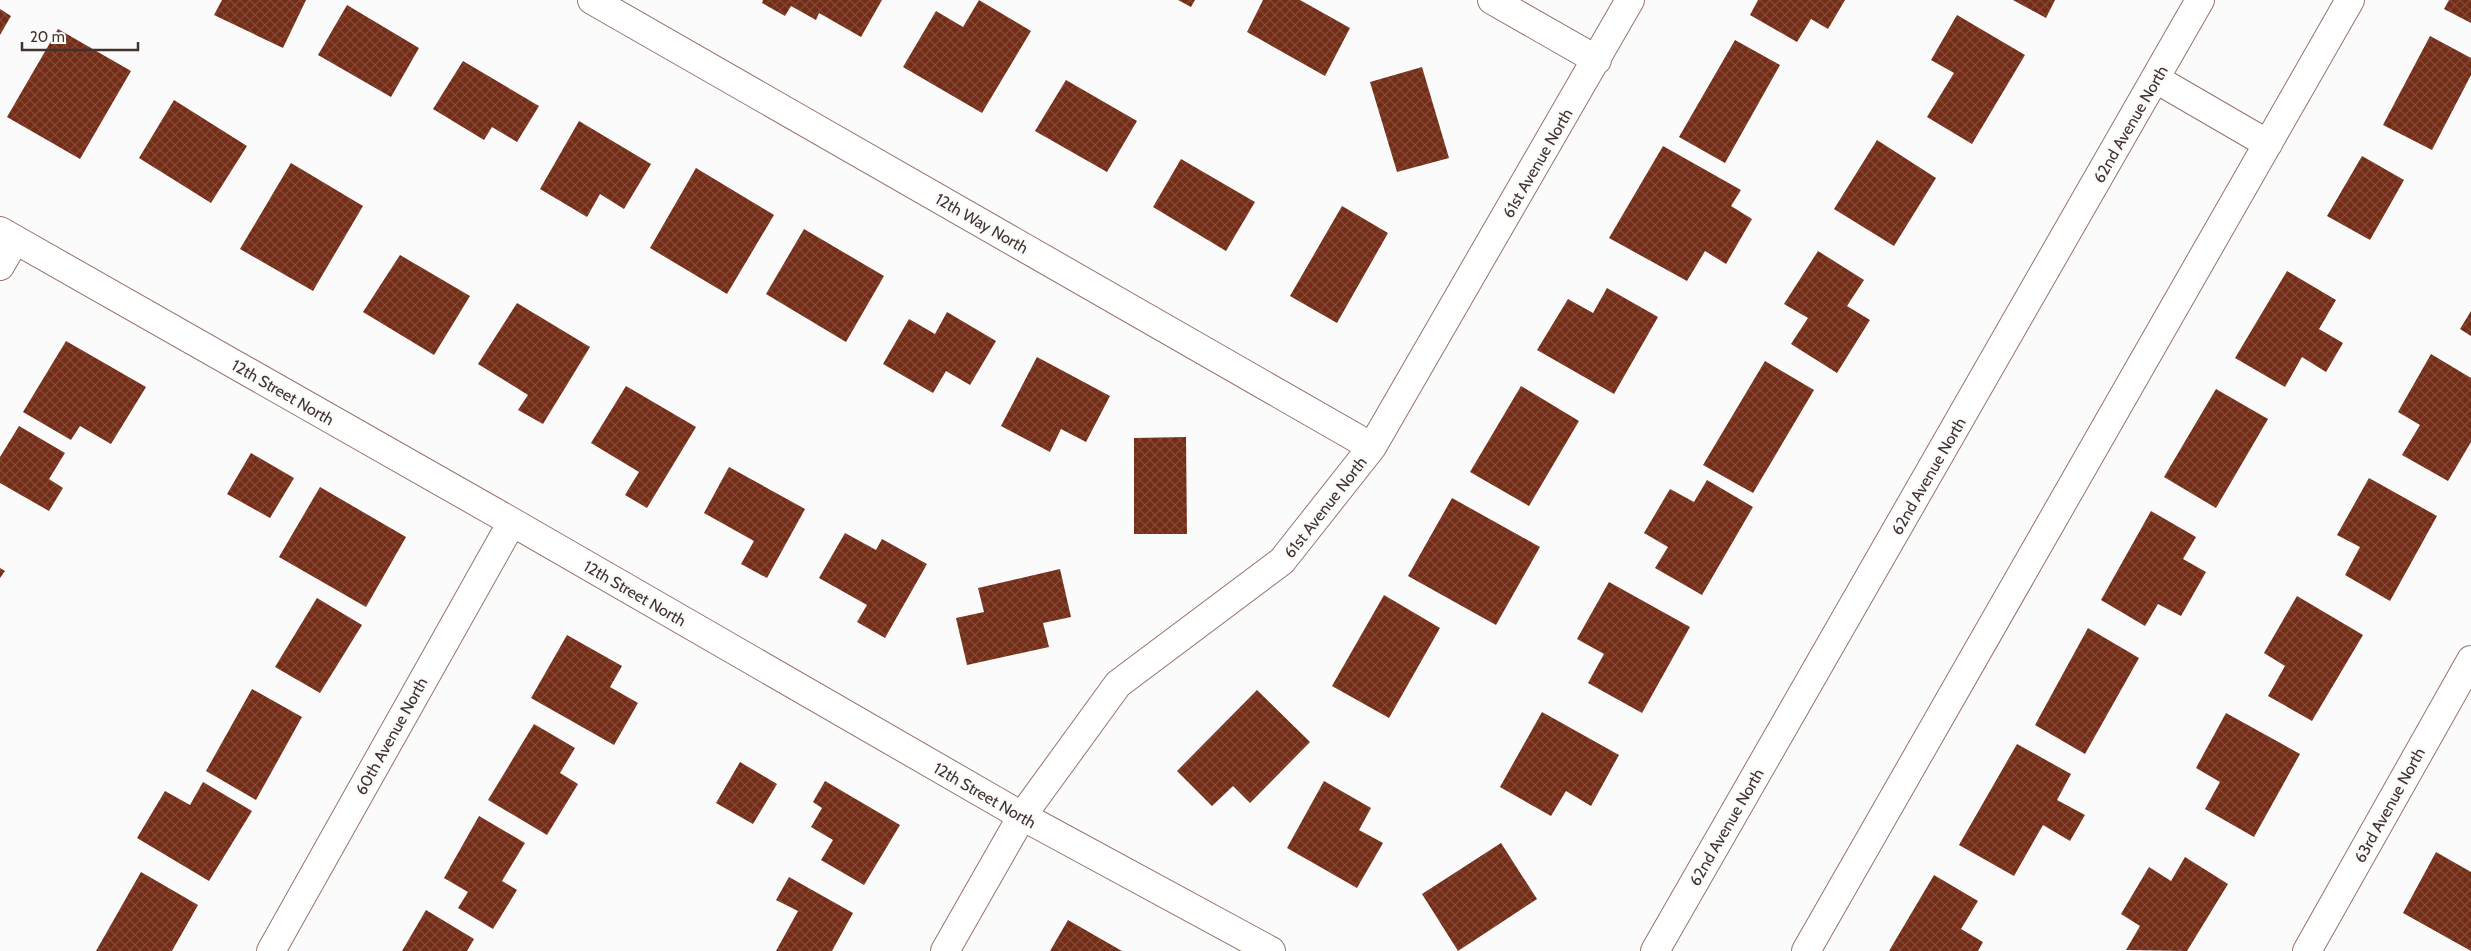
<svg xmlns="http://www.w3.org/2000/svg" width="2471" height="951" font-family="Cabin,sans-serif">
<defs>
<pattern id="building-cross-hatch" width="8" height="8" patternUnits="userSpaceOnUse" patternTransform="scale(1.25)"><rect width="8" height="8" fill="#732c16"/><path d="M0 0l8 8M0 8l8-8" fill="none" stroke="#844a38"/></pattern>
</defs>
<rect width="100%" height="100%" fill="#fbfbfb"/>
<path fill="url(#building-cross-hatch)" d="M222,0H306L283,48L214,15Z
M763,0H882L861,37L819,13L816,20L791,6L785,16L762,3Z
M979,0L1031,31L982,113L903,67L936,11L963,27Z
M1178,0H1195L1191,7Z
M1263,0H1300L1350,28L1325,76L1247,32Z
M1758,0H1845L1828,29L1811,19L1797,42L1750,15Z
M2013,0H2055L2046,18Z
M2449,0H2471V23L2444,9Z
M347,5L419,48L391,97L318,55Z
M0,9L11,16L0,35Z
M1957,15L2025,55L1972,144L1927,117L1954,73L1931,60Z
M58,29L131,71L80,159L7,117Z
M2430,36L2471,58V75L2432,150L2383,125Z
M1735,40L1780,65L1725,163L1679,137Z
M463,61L539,106L517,142L492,127L484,140L433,109Z
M1422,67L1449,158L1397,172L1370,82Z
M1066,80L1137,121L1107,172L1035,131Z
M174,100L247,146L211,203L139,158Z
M579,121L651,164L624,209L600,194L587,217L540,189Z
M1877,140L1936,178L1894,246L1834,209Z
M1663,146L1741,190L1731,206L1752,219L1726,264L1705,251L1687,281L1609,238Z
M2362,156L2404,180L2370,240L2327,216Z
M1181,159L1255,202L1226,251L1153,207Z
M291,163L363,206L313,291L240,249Z
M696,168L774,215L727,294L650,248Z
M1342,206L1388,233L1337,323L1290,296Z
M804,229L884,276L846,342L766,294Z
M1818,251L1864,280L1847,306L1870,320L1837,373L1791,344L1808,318L1784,304Z
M400,255L470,296L434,355L363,312Z
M2287,271L2336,300L2319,329L2343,343L2326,372L2302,357L2285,387L2235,358Z
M1607,288L1658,317L1614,394L1537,350L1568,299L1593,313Z
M517,303L590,347L543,424L518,410L528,395L478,364Z
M2471,311V336L2460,329Z
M947,312L996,341L970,385L946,371L933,393L883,364L909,319L935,334Z
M66,341L146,387L111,444L80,426L71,440L23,412Z
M2431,354L2471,378V442L2448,481L2402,455L2420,425L2398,412Z
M1037,357L1110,396L1086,442L1061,429L1050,452L1001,426Z
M1765,361L1814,390L1753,493L1703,465Z
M626,386L696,427L647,508L625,495L639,472L591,443Z
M1521,386L1579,421L1529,506L1470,472Z
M2216,389L2268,419L2216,508L2164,477Z
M19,426L65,453L49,479L63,488L49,511L0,483V457Z
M1186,437L1187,534H1134V438Z
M251,453L294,478L270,518L227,494Z
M729,467L805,509L767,578L741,564L754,541L704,513Z
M2369,478L2437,516L2390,601L2345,575L2360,547L2337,535Z
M1707,480L1753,507L1702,595L1655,568L1668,547L1644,533L1670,489L1694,502Z
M320,487L406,537L366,607L279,557Z
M1452,498L1540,547L1496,625L1408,576Z
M2151,511L2196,537L2183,559L2206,572L2181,616L2158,604L2145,626L2101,600Z
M845,533L876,550L882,539L927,564L885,638L857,622L867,605L819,578Z
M0,568L5,571L0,578Z
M1060,569L1071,617L1043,623L1049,647L967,665L956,618L984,612L978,588Z
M1609,582L1690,627L1642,713L1588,683L1604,654L1577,639Z
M1384,595L1440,628L1389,718L1332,686Z
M2297,596L2363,635L2312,721L2268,696L2285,666L2264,653Z
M317,598L362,625L320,693L275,667Z
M2088,628L2139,658L2085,754L2035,725Z
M567,635L622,666L610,687L638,703L614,745L531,698Z
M252,689L302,717L256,800L206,771Z
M1257,690L1310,742L1250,803L1233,786L1212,806L1177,771Z
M1542,712L1619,755L1591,806L1566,791L1551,816L1500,787Z
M2226,713L2300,754L2254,837L2205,809L2220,782L2196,768Z
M534,724L575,748L560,773L578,784L547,835L488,800Z
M2017,744L2071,774L2057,800L2085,815L2070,841L2043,825L2014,876L1959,845Z
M740,762L777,784L753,824L716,803Z
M825,781L900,825L864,885L821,860L833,840L811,827L822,808L813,802Z
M1324,781L1371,808L1359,830L1383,843L1357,888L1287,848Z
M203,782L252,811L209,881L137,838L165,791L190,805Z
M479,816L525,843L502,881L517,890L493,929L458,908L468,892L444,878Z
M1501,843L1537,899L1458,951L1422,894Z
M2436,852L2471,872V951L2403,913Z
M2185,857L2228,884L2187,951L2126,950L2140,926L2121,914L2149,867L2171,881Z
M141,872L198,905L172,951H96Z
M1934,875L1978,901L1961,929L1983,942L1978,951H1889Z
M789,877L853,913L832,951H776L798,911L776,900Z
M426,910L474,939L467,951H402Z
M1068,920L1122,951H1050Z"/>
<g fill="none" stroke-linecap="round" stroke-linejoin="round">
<defs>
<path id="minor" d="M592,0L1372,447
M1492,0L1597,60
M2156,79L2268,144
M0,231L512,522L1022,816L1271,951
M0,266L15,240
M271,951L512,522
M945,951L1022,816L1118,684L1282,561L1372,447L1630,0
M1655,951L2200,0
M1806,951L2350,0
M2307,951L2471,660"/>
</defs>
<use href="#minor" stroke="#96746a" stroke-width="30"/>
<use href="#minor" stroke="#fff" stroke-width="28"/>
</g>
<g text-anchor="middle" stroke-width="5" stroke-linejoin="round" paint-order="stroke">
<g font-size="16" fill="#41322d" stroke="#fbfbfb">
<text transform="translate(2130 124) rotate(-60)" y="6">62nd Avenue North</text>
<text transform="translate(1537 163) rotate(-60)" y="6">61st Avenue North</text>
<text transform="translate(982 223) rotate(30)" y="6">12th Way North</text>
<text transform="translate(283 392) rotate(30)" y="6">12th Street North</text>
<text transform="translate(1928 476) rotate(-60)" y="6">62nd Avenue North</text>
<text transform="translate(1325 507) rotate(-52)" y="6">61st Avenue North</text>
<text transform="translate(635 593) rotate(30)" y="6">12th Street North</text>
<text transform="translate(391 736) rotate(-61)" y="6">60th Avenue North</text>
<text transform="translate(985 795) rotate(30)" y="6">12th Street North</text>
<text transform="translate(2389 805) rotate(-61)" y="6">63rd Avenue North</text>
<text transform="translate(1726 827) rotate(-60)" y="6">62nd Avenue North</text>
</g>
</g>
<path d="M22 42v8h116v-8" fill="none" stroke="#41322d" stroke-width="2.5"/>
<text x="30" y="42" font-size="15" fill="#41322d" stroke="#fbfbfb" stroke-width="4" paint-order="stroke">20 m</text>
</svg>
